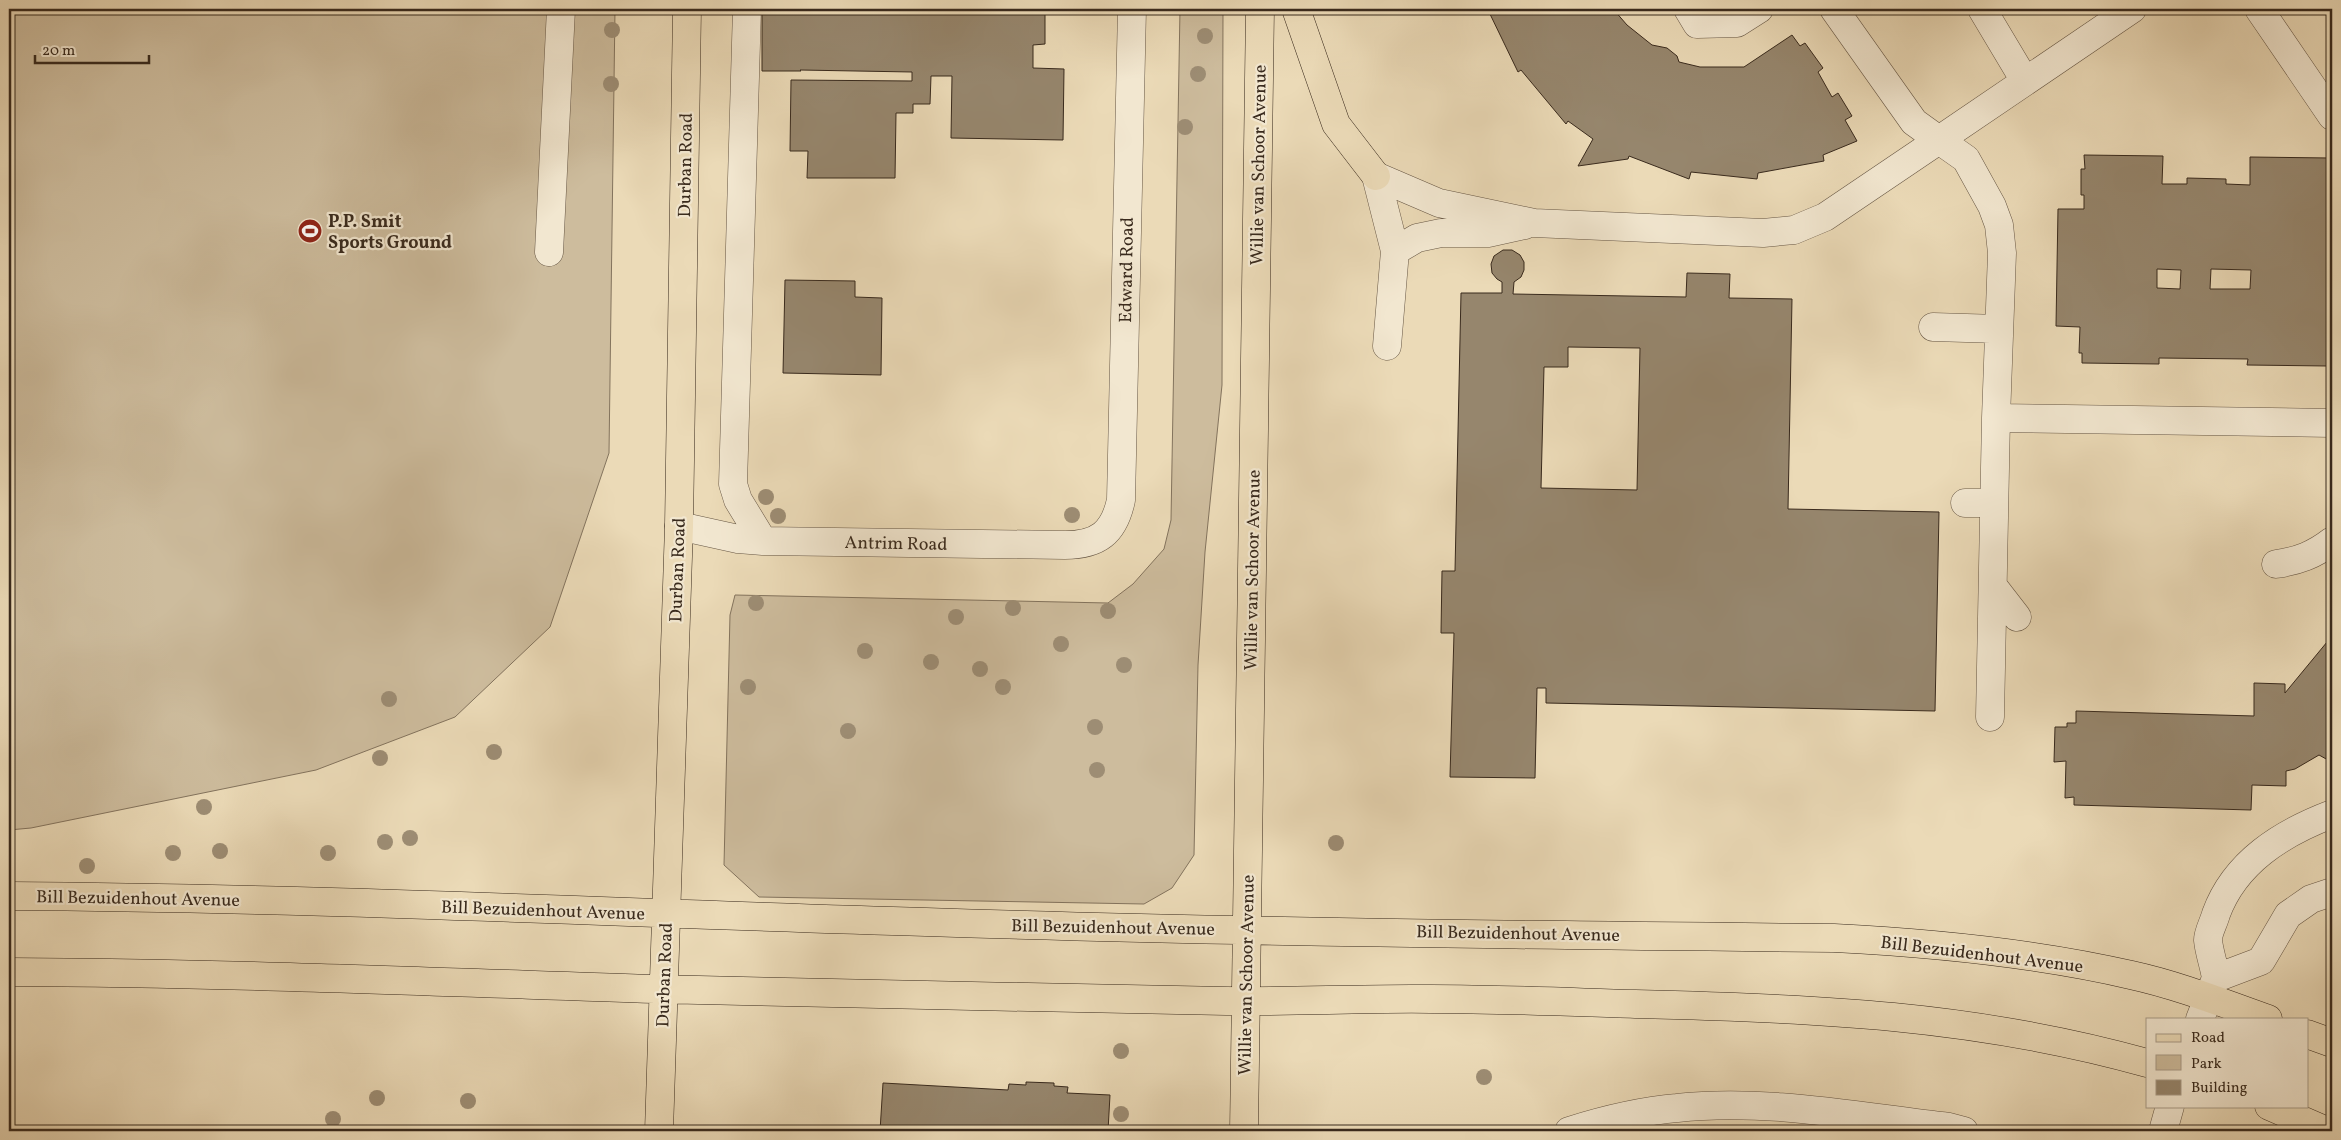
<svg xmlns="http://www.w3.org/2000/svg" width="2341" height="1140" font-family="Vollkorn,serif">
<rect width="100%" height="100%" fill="#ebdab7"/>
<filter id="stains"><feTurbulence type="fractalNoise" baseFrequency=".004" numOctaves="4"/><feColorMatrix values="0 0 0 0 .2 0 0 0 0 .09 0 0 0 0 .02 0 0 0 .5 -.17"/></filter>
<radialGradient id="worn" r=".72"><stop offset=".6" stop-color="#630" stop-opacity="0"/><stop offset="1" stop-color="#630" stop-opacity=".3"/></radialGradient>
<path fill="#cdbc9d" stroke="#83735d" d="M9,9H615L609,453L550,627L455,717L316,770L31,828L9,830Z
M1180,9H1223L1222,385L1205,552L1198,665L1194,855L1172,888L1144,904L759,897L724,865L730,615L735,595L1108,603L1133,584L1164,549L1171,520Z"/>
<path fill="#96866d" stroke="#392a1d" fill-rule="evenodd" d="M762,9H1045V44L1033,45V68L1064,69L1063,140L951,138L952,76H931L930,104H913V113H896L895,178H807L808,151H790L791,80L912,81V72L800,70L801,71H762Z
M1483,9H1617L1614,10L1627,25L1652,45L1667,48L1677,56L1679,62L1700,67H1744L1792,35L1800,46L1805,43L1823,68L1818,72L1832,97L1838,93L1852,116L1845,120L1857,141L1823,155L1824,161L1758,173L1757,179L1691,172L1689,179L1629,156L1628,159L1578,166L1593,139L1568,121L1566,124L1521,70L1518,72L1489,12L1484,13Z
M2084,155L2163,156L2162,184H2187V178L2226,179V184L2250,185V157L2330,158L2327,366L2247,365L2248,359L2159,358V364L2082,363V353H2079L2080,327L2056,326L2058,209H2084V195H2081V169H2085ZM2157,269L2181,270L2180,289L2157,288ZM2211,269L2251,270L2250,289H2210Z
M1503,250H1512L1520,255L1524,262V270L1521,277L1514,282L1513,294L1686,297L1687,273L1730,274L1729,298L1792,299L1788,509L1939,512L1935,711L1546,703V688H1537L1535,778L1450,777L1454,633H1441L1442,571H1455L1461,293H1502V282L1497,279L1492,273L1491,264L1494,256ZM1568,347L1640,348L1637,490L1541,488L1544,367H1568Z
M785,280L855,281V297L882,298L881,375L783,373Z
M2332,636V760H2328L2319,755L2295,769L2286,771V786L2252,785L2251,810L2074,805V797L2065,798L2066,761L2054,762L2055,727H2067V723H2076V711L2254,716V683L2285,684V693Z
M1026,1082L1054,1083V1086L1068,1087L1067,1093L1110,1095L1108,1131H880L883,1083L1008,1090L1009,1084L1026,1085Z"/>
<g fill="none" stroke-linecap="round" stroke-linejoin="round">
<defs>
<path id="minor" d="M747,9L733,484L738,500L763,541
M1688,9L1697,24L1737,23L1759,9
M1834,9L1914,122L1939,140L2132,9
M1982,9L2025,81
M2259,9L2332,116
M1376,176L1439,203L1534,223L1763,233L1794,230L1825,217L1939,140L1966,159L1992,206L1999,225L2002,253L1996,418L2332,423
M1376,176L1395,251
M549,252L561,9
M1933,327L1999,329
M1387,346L1395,251L1417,238L1441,233H1488L1525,225
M1965,503H1994
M679,526L738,539L763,541L1065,545C1098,545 1114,533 1121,500L1132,9
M2276,564C2298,561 2314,555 2332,541
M1993,586L2017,617
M1990,717L1996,418
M2216,978C2214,965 2209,952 2208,940C2208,932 2214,922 2216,914C2235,862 2282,833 2332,814
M2200,1019L2216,978L2261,961L2288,915L2311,899L2332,892
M1569,1131C1604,1120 1641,1111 1677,1108C1766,1098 1860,1117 1949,1127L1964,1131
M2163,1131L2170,1106"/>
<path id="major" d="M1296,9L1336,124L1376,176
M9,896C315,898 620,913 926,922C1229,932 1531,935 1834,938C1932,943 2036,953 2131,975C2177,985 2223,1003 2268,1019
M9,972C224,973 440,982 655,989C845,994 1036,997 1226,1001C1294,1002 1362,998 1431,999C1499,999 1567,1002 1635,1004C1812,1008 1976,1015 2147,1063
M2307,1034L2332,1043
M2269,1106L2327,1131
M659,1131L679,526L687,9
M1244,1131L1260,9"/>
</defs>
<use href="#minor" stroke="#665644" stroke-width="29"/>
<use href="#major" stroke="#392a1d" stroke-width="29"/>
<use href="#minor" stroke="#f2e7d0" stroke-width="28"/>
<use href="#major" stroke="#ebdab7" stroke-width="28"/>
</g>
<g fill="#9d8d74">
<circle cx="612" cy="30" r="8"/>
<circle cx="1205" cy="36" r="8"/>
<circle cx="1198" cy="74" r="8"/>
<circle cx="611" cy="84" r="8"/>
<circle cx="1185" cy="127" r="8"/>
<circle cx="766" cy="497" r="8"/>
<circle cx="1072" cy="515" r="8"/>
<circle cx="778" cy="516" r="8"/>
<circle cx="756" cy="603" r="8"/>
<circle cx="1013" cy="608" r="8"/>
<circle cx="1108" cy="611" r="8"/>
<circle cx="956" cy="617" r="8"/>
<circle cx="1061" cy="644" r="8"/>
<circle cx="865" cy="651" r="8"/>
<circle cx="931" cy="662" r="8"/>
<circle cx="1124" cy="665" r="8"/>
<circle cx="980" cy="669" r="8"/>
<circle cx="748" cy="687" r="8"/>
<circle cx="1003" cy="687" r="8"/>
<circle cx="389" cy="699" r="8"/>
<circle cx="1095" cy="727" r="8"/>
<circle cx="848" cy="731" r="8"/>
<circle cx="494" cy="752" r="8"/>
<circle cx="380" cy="758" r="8"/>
<circle cx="1097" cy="770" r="8"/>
<circle cx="204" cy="807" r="8"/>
<circle cx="410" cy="838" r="8"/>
<circle cx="385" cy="842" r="8"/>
<circle cx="1336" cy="843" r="8"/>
<circle cx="220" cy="851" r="8"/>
<circle cx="173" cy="853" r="8"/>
<circle cx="328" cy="853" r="8"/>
<circle cx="87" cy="866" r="8"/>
<circle cx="1121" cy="1051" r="8"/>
<circle cx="1484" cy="1077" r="8"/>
<circle cx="377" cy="1098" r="8"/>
<circle cx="468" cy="1101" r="8"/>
<circle cx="1121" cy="1114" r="8"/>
<circle cx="333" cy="1119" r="8"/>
</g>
<defs>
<symbol id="stadium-disc" viewBox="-11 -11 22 22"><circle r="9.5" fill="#8f2418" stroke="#f2e7d0"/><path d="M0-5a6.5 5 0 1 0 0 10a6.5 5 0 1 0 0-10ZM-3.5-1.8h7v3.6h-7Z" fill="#fff"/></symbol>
</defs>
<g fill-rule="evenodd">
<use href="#stadium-disc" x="296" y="217" width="28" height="28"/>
</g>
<g text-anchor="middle" stroke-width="4.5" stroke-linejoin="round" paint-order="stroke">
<g font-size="18" fill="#392a1d" stroke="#f2e7d0">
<text transform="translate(685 165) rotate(-89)" y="6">Durban Road</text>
<text transform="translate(1258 165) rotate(-89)" y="6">Willie van Schoor Avenue</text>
<text transform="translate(1126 270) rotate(-89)" y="6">Edward Road</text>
<text transform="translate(896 543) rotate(1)" y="6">Antrim Road</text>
<text transform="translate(677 570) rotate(-88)" y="6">Durban Road</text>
<text transform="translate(1252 570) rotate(-89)" y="6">Willie van Schoor Avenue</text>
<text transform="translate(138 898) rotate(1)" y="6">Bill Bezuidenhout Avenue</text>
<text transform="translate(543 910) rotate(2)" y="6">Bill Bezuidenhout Avenue</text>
<text transform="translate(1113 927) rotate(1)" y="6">Bill Bezuidenhout Avenue</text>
<text transform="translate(1518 933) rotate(1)" y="6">Bill Bezuidenhout Avenue</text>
<text transform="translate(1982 954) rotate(7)" y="6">Bill Bezuidenhout Avenue</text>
<text transform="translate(664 975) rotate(-88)" y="6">Durban Road</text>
<text transform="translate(1246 975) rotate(-89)" y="6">Willie van Schoor Avenue</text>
</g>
<g font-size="18" font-weight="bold" fill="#392a1d" stroke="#f2e7d0" text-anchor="start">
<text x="328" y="227">P.P. Smit<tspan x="328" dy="21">Sports Ground</tspan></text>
</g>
</g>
<rect width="2341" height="1140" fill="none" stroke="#ebdab7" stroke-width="30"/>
<rect x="10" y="10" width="2321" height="1120" fill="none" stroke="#392a1d" stroke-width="2.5"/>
<rect x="15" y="15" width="2311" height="1110" fill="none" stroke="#392a1d"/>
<rect x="2146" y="1018" width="162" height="90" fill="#f2e7d0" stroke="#a89b88"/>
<rect x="2156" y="1034" width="25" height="8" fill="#ebdab7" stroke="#a89b88"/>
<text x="2191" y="1042" font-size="15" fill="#392a1d">Road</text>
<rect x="2156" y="1055" width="25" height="15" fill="#cdbc9d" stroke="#a89b88"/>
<text x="2191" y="1068" font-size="15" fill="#392a1d">Park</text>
<rect x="2156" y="1080" width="25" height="15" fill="#96866d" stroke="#a89b88"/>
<text x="2191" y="1092" font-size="15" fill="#392a1d">Building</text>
<path d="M35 55v8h114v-8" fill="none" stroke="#392a1d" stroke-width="2.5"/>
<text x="42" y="55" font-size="15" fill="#392a1d" stroke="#f2e7d0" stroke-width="4" paint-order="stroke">20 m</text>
<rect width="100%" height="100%" filter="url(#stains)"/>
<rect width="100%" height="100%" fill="url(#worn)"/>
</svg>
